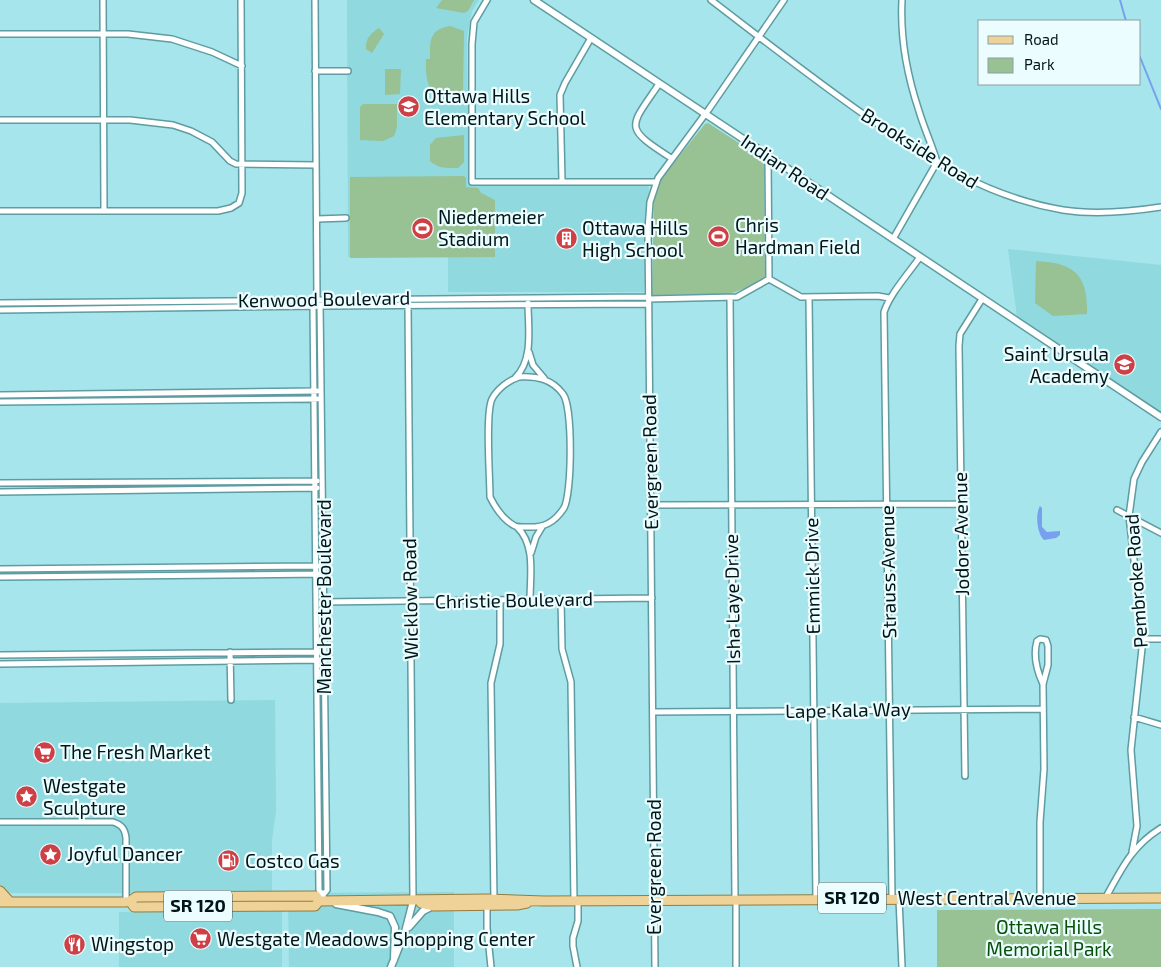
<svg xmlns="http://www.w3.org/2000/svg" width="1161" height="967" font-family="'Exo 2',sans-serif">
<rect width="100%" height="100%" fill="#a6e5eb"/>
<path fill="#8fd9df" d="M347,0H479L472,11L467,37L469,181L472,182L645,185L649,187L644,292H448V257H348Z
M1008,249L1161,265V413L1017,317Z
M275,700L276,811L272,840V893H0V703Z
M454,892V967H289L288,893Z
M282,910V967H119V912Z"/>
<path fill="#98c194" d="M442,0H474L468,11L464,13L436,8Z
M450,26L464,31L463,92C431,101 425,88 426,59H430C430,40 429,30 450,26Z
M379,28L384,34L372,53L366,49C365,39 371,33 379,28Z
M385,69H401L400,94L385,95Z
M363,104H397V127L394,136L383,141L360,140V107Z
M708,123L762,158L764,161L765,277L749,287L729,294L652,295L654,196L661,179L705,124Z
M464,135V162L458,168C447,168 439,169 430,161V145L436,138Z
M464,176L466,178V187L478,188L481,193L495,200V257L350,258V177Z
M1036,261C1074,263 1088,274 1087,314L1053,316L1035,303Z
M47,848H55V860H47Z
M1161,909V967H937V910Z"/>
<path fill="#77a0ee" d="M1040,506L1042,508V527L1047,532L1060,531V535L1056,538L1044,540C1037,534 1035,514 1040,506Z"/>
<g fill="none" stroke-linecap="round" stroke-linejoin="round">
<path stroke="#77a0ee" stroke-width="2" d="M1120,0L1126,21
M1140,57L1161,109"/>
<defs>
<path id="minor" d="M103,0L104,210
M315,0L317,299L313,306L319,890L323,895
M487,0L474,22L472,44V182H656
M711,0C762,39 813,79 866,116C929,159 986,197 1063,210C1095,215 1129,212 1161,207
M0,34H128L172,39L212,52L242,66
M315,71H348
M659,84C629,128 623,127 671,158
M0,120H130L173,125L191,131L212,142L230,161L236,164L316,165
M768,157L769,279
M562,181L560,95L565,83L591,38
M0,211H218L231,208L239,203L242,193L241,0
M317,219L346,218
M893,239L937,162C932,145 924,128 919,111C907,75 900,38 902,0
M769,279L801,297L878,296L889,298
M730,298L735,899
M809,298L816,899
M648,299L737,297L769,279
M0,303L648,297
M320,304L327,890L323,895V898
M408,304L413,900
M0,310L321,306L648,304
M529,352L533,365L544,378
M519,377C537,376 552,379 563,394C573,407 572,494 564,508C554,523 544,528 526,527C522,527 518,527 515,526C503,520 496,509 490,497C490,478 485,413 492,399C497,389 509,380 519,377Z
M515,378C534,360 528,327 528,303
M0,395L317,391
M0,402L317,399
M0,483L317,481
M0,492L317,488
M650,505L961,504
M1117,510L1161,533
M517,527C536,545 530,576 530,600
M531,553L536,537L542,527
M0,569L318,566
M0,577L324,574
M561,599L562,649L571,682L574,901
M322,602L652,598
M1143,639H1161
M230,652L231,700
M0,655L319,652
M0,664L319,660
M653,712L1043,709
M1134,717L1161,725
M965,776L959,346L960,334L982,299
M0,822H113C122,825 125,829 126,838V902
M1132,852L1137,826L1131,750L1143,639L1129,516L1134,479L1142,462L1161,432
M1040,897V822L1044,769L1043,684L1048,665V646L1046,640L1040,639L1037,641C1033,655 1037,671 1043,684
M1106,897C1122,868 1132,846 1161,828
M892,898L884,312C890,294 908,274 920,257
M899,899L902,967
M736,900V967
M494,901L491,683L500,644V600
M487,905V928L491,967
M577,967L573,946V938L578,921V900
M655,967L648,230L650,202L658,178L709,109L784,0"/>
<path id="tertiary" d="M534,0L1161,417
M336,904L378,912L390,916L395,927L394,960
M409,927L423,911L433,906
M391,967L405,932L413,901"/>
<path id="primary" d="M0,891L10,902
M130,901L134,907L315,906L319,901L487,899L544,901L1161,898
M0,902H126L130,901L136,897L316,896L319,901
M421,903L434,906L517,905L527,903"/>
</defs>
<use href="#minor" stroke="#5e9ca1" stroke-width="8"/>
<use href="#tertiary" stroke="#5e9ca1" stroke-width="9"/>
<use href="#primary" stroke="#957c3d" stroke-width="11"/>
<use href="#minor" stroke="#fff" stroke-width="5"/>
<use href="#tertiary" stroke="#fff" stroke-width="6"/>
<use href="#primary" stroke="#efd297" stroke-width="9"/>
</g>
<defs>
<symbol id="school-disc" viewBox="-11 -11 22 22"><circle r="9.5" fill="#cf3f45" stroke="#ebfdff"/><path d="M0-5L7-2L0 1L-7-2ZM-4 1L0 2.5L4 1V4Q0 6-4 4Z" fill="#fff"/></symbol>
<symbol id="stadium-disc" viewBox="-11 -11 22 22"><circle r="9.5" fill="#cf3f45" stroke="#ebfdff"/><path d="M0-5a6.5 5 0 1 0 0 10a6.5 5 0 1 0 0-10ZM-3.5-1.8h7v3.6h-7Z" fill="#fff"/></symbol>
<symbol id="building-disc" viewBox="-11 -11 22 22"><circle r="9.5" fill="#cf3f45" stroke="#ebfdff"/><path d="M-4-6H4V6H1V3H-1V6H-4ZM-2.5-4.3h1.7v1.8h-1.7ZM.8-4.3h1.7v1.8H.8ZM-2.5-1h1.7V.8h-1.7ZM.8-1h1.7V.8H.8Z" fill="#fff"/></symbol>
<symbol id="supermarket-disc" viewBox="-11 -11 22 22"><circle r="9.5" fill="#cf3f45" stroke="#ebfdff"/><path d="M-6-5.5h2.5l.6 2H6L4.5 2H-2.5L-4.4-4H-6ZM-1.5 3.2a1.3 1.3 0 1 0 .1 0ZM3 3.2a1.3 1.3 0 1 0 .1 0Z" fill="#fff"/></symbol>
<symbol id="sight-disc" viewBox="-11 -11 22 22"><circle r="9.5" fill="#cf3f45" stroke="#ebfdff"/><path d="M0-6L1.8-2.2L6-1.7L2.9 1.2L3.7 5.4L0 3.3L-3.7 5.4L-2.9 1.2L-6-1.7L-1.8-2.2Z" fill="#fff"/></symbol>
<symbol id="fuel-disc" viewBox="-11 -11 22 22"><circle r="9.5" fill="#cf3f45" stroke="#ebfdff"/><path d="M-5.5-6h7V0h2V4h1.3V-2.5L3-4.5l.8-.8L6-3V5H2.5V1h-1V6h-7ZM-4.2-4.7v3.2H.2V-4.7Z" fill="#fff"/></symbol>
<symbol id="restaurant-disc" viewBox="-11 -11 22 22"><circle r="9.5" fill="#cf3f45" stroke="#ebfdff"/><path d="M-5-6h1v4h1v-4h1v4h1v-4h1v5L-1.5 .5V6h-2V.5L-5-1ZM5-6V6H3V1.5H1.5Q1.5-4 5-6Z" fill="#fff"/></symbol>
</defs>
<g fill-rule="evenodd">
<use href="#school-disc" x="396" y="94" width="25" height="25"/>
<use href="#stadium-disc" x="410" y="216" width="25" height="25"/>
<use href="#stadium-disc" x="706" y="224" width="25" height="25"/>
<use href="#building-disc" x="554" y="226" width="25" height="25"/>
<use href="#school-disc" x="1112" y="352" width="25" height="25"/>
<use href="#supermarket-disc" x="32" y="740" width="25" height="25"/>
<use href="#sight-disc" x="14" y="784" width="25" height="25"/>
<use href="#sight-disc" x="38" y="842" width="25" height="25"/>
<use href="#fuel-disc" x="216" y="848" width="25" height="25"/>
<use href="#supermarket-disc" x="188" y="926" width="25" height="25"/>
<use href="#restaurant-disc" x="62" y="932" width="25" height="25"/>
</g>
<g text-anchor="middle" stroke-width="4.5" stroke-linejoin="round" paint-order="stroke">
<g fill="#ebfdff" stroke="#465b5d" stroke-width="1">
<rect x="818" y="882.5" width="68" height="31" rx="4"/>
<rect x="164" y="890.5" width="68" height="31" rx="4"/>
</g>
<g font-size="18" font-weight="bold" fill="#001517">
<text x="852" y="904">SR 120</text>
<text x="198" y="912">SR 120</text>
</g>
<g font-size="19" fill="#001517" stroke="#ebfdff" text-anchor="start">
<text x="424" y="103">Ottawa Hills<tspan x="424" dy="22">Elementary School</tspan></text>
<text x="438" y="224">Niedermeier<tspan x="438" dy="22">Stadium</tspan></text>
<text x="735" y="232">Chris<tspan x="735" dy="22">Hardman Field</tspan></text>
<text x="582" y="235">Ottawa Hills<tspan x="582" dy="22">High School</tspan></text>
<text x="1109" y="361" text-anchor="end">Saint Ursula<tspan x="1109" dy="22">Academy</tspan></text>
<text x="60" y="759">The Fresh Market</text>
<text x="43" y="793">Westgate<tspan x="43" dy="22">Sculpture</tspan></text>
<text x="67" y="861">Joyful Dancer</text>
<text x="245" y="868">Costco Gas</text>
<text x="217" y="946">Westgate Meadows Shopping Center</text>
<text x="91" y="951">Wingstop</text>
</g>
<g font-size="19" fill="#001517" stroke="#ebfdff">
<text transform="translate(920 148) rotate(32)" y="7">Brookside Road</text>
<text transform="translate(785 167) rotate(34)" y="7">Indian Road</text>
<text transform="translate(324 299) rotate(-1)" y="7">Kenwood Boulevard</text>
<text transform="translate(650 462) rotate(-91)" y="7">Evergreen Road</text>
<text transform="translate(961 534) rotate(-91)" y="7">Jodore Avenue</text>
<text transform="translate(888 572) rotate(-91)" y="7">Strauss Avenue</text>
<text transform="translate(812 576) rotate(-91)" y="7">Emmick Drive</text>
<text transform="translate(1136 581) rotate(-94)" y="7">Pembroke Road</text>
<text transform="translate(324 597) rotate(-90)" y="7">Manchester Boulevard</text>
<text transform="translate(410 599) rotate(-91)" y="7">Wicklow Road</text>
<text transform="translate(732 599) rotate(-91)" y="7">Isha Laye Drive</text>
<text transform="translate(514 600) rotate(-1)" y="7">Christie Boulevard</text>
<text transform="translate(848 710) rotate(-1)" y="7">Lape Kala Way</text>
<text transform="translate(654 867) rotate(-90)" y="7">Evergreen Road</text>
<text x="987" y="905">West Central Avenue</text>
</g>
<g font-size="19" fill="#065106" stroke="#ebfdff">
<text x="1049" y="934">Ottawa Hills<tspan x="1049" dy="22">Memorial Park</tspan></text>
</g>
</g>
<rect x="978" y="20" width="162" height="65" fill="#ebfdff" stroke="#8da0a2"/>
<rect x="988" y="36" width="25" height="8" fill="#efd297" stroke="#8da0a2"/>
<text x="1024" y="45" font-size="15" fill="#001517">Road</text>
<rect x="988" y="58" width="25" height="15" fill="#98c194" stroke="#8da0a2"/>
<text x="1024" y="70" font-size="15" fill="#001517">Park</text>
</svg>
